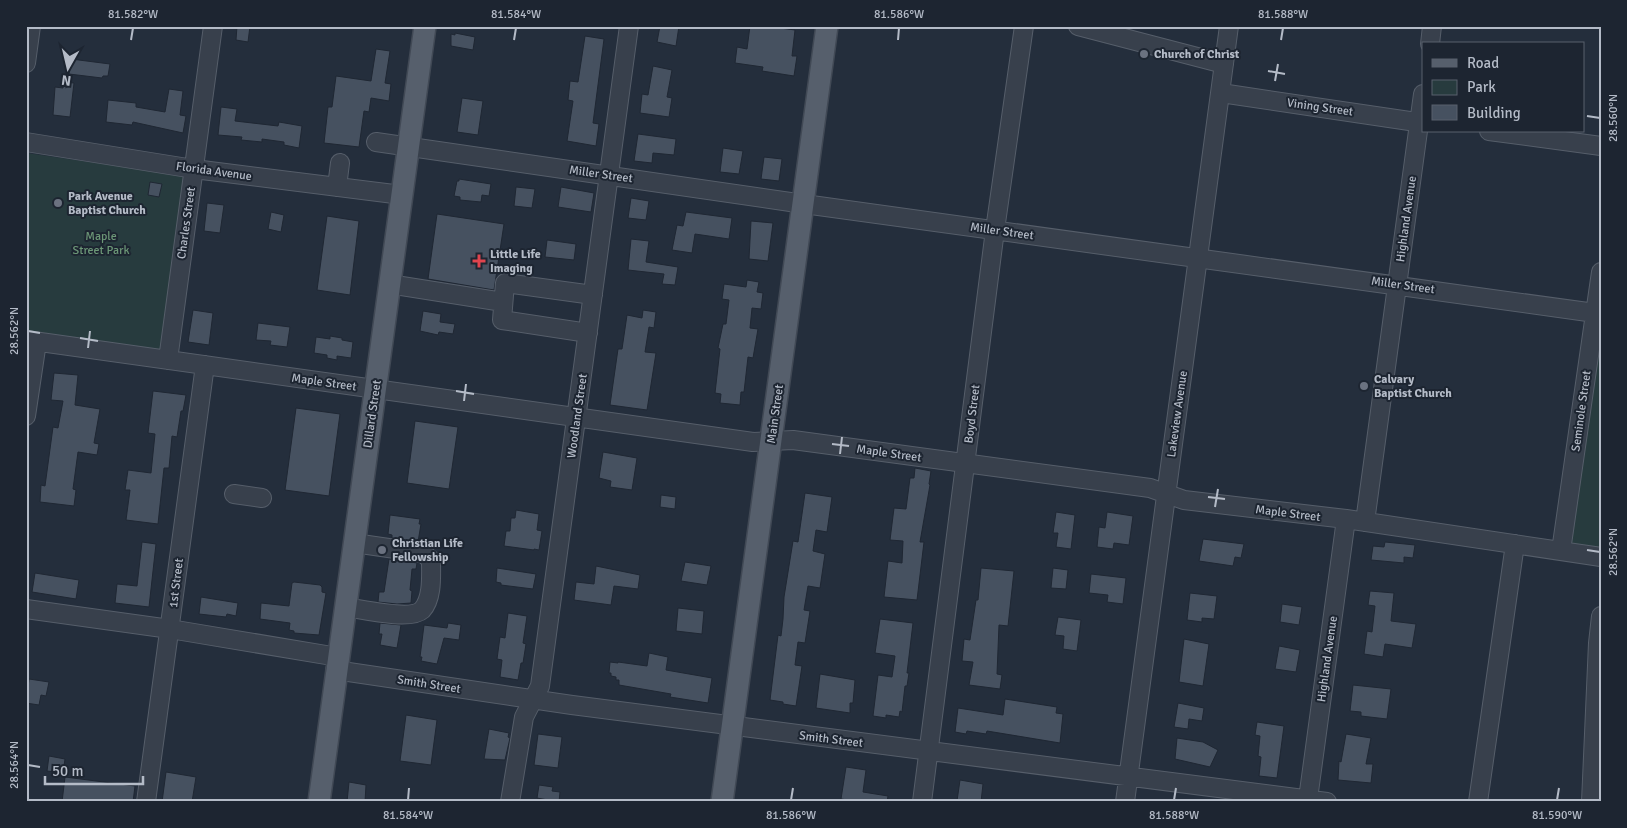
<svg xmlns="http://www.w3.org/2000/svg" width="1627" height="828" font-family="Signika,sans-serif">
<rect width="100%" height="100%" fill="#242e3c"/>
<path fill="#273b3e" d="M26,153L188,176L163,352L26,333Z
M1601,328V548L1571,543Z"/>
<path fill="#465160" stroke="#1f2733" d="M237,26H250L248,42L236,40Z
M660,26H679L676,46L657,42Z
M750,26H765L795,30L792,56H797L794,76L762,71L763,67L735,63L737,47L747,49Z
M455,33L475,37L473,50L451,46V34L455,35Z
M585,36L604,39L593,123L599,124L596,146L567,141L573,101L568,100L570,81L578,82Z
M376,49L390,51L385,83L391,84L389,101L371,98L369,112L364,111L359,147L324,143L328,107H332L336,76L371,81Z
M71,59L110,64L108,76H103L102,78L69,74Z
M653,66L672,70L667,97L672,98L669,117L640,113L642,94L648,95Z
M64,82L74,83L70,117L53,115L55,87L63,88Z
M169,89L183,91L180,115L186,116L183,133L133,122L132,125L106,122L108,100L136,103V107L165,112Z
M462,98L483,101L478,135L457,132Z
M221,107L237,109L235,121L278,126L279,122L302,126L299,148L284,145V142L262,139V142L241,140L242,137L218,135Z
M638,134L676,139L674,155L653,153L652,163L634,161Z
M723,148L743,151L739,174L720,172Z
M764,157L782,159L779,181L761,179Z
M459,179L491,184L489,196L482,195L481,202L460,200V197L454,196L457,181H459Z
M150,182L162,184L159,197L148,195Z
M516,187L535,189L532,208L514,206Z
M561,187L594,193L591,212L558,207Z
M631,198L649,201L646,220L628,218Z
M207,203L224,205L220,233L204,231Z
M271,212L284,215L281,232L268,229Z
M686,212L732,218L729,239L695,234L692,253L672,250L677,225L683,226Z
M437,214L504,224L494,290L428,279Z
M327,216L359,221L350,295L317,290Z
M751,221L773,223L768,261L749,259Z
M631,239L649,241L646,262L678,267L675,285L662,284L664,274L628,270Z
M547,240L576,244L574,260L545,257Z
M747,280L759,282L757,292L763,293L761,309L752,308L750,328L758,329L753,358L748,357L744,392H741L740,405L720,403L721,394L715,393L720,349L718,348L723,324H726L729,300L722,299L724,284L746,287Z
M193,310L213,313L209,345L188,342Z
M643,310L656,312L654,328L649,327L645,352L656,353L647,410L610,405L618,349H622L627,315L642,318Z
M423,311L441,314L440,322L455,324L453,334L439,332L438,335L420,331Z
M258,323L290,327L287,347L270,345L271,341L256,340Z
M330,336L342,338V340L353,342L351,358L337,356V360L327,358V355L314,353L316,337L330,339Z
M54,373L78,375L75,405L100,409L94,443L99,444L97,455L78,452L73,489L76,490L74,506L40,502L41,485L45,486L53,427L58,428L63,401L51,400Z
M153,391L186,395L183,411H181L177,437L172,436L169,468H164L158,524L126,520L130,490H125L128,470L151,473L155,434L148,433Z
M296,408L340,414L329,496L285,490Z
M415,421L458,427L449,489L407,483Z
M603,452L637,458L632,490L610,487L611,481L599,478Z
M915,468L931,471L929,484L930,485L920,542H924L917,600L884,597L888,561L902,563L903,541L890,540L894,508L906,509L910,478H914Z
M805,493L832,497L827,532L816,530L813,551L825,554L820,588L808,586L804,610L810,611L805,643L798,642L795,665L802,666L796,706L783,704V702L770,700L778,635L781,636L783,619L784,597L793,541L798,542Z
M661,495L676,497L675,509L660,507Z
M516,510L539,514L537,530L542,531L539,550L534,549V550L504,546L506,531H510L511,518H515Z
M1056,512L1075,515L1071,549L1056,547L1058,533H1053Z
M1107,512L1133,516L1129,545L1114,543L1113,549L1097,547L1099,527L1105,528Z
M390,515L420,519L419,524H421L418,542L392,538V535L388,534Z
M1203,539L1244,544L1241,558L1235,557L1233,566L1199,561Z
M142,542L156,544L149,607L115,603L117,584L137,586Z
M1385,542L1415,545L1413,558L1404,557V563L1371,560L1373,546L1384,547Z
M389,559L417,563L416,569H412L410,590L412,591L411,603L397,604L378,602L379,592H384Z
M685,562L711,566L707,585L681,581Z
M596,566L640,575L638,589L614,586L611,605L574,600L576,582L594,584Z
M497,568L536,574L533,589L501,585V583L496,582Z
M981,568L1014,571L1008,626L999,625L997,674L1002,675L1000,689L969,685L973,662L962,661L964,639L970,640L976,600H978Z
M1053,568L1068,570L1066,589L1051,588Z
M35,573L79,580L76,599L32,592Z
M1091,574L1126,578L1123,604L1107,602L1108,595L1089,593Z
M294,582L320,585L322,587V592L326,593L319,635L294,633V631L289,630L290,623L260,619L261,603L289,606L292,583Z
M1370,591L1394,593L1391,621L1416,624L1412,648L1385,644L1383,657L1364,654L1367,631L1372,632L1375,606L1368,605Z
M1190,593L1217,596L1214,619L1202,618V622L1187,620Z
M201,597L238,603L236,616L227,614L226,617L199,614Z
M1282,604L1302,607L1299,625L1280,622Z
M678,608L704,611L702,634L676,631Z
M508,613L527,616L523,643L526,644L523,663H521L518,680L500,677L502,660L497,659L500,637L505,638Z
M1058,617L1081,620L1077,651L1063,649L1064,636L1055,635Z
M880,619L913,623L907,673H909L907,686H905L902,712L900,711L899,717L886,715V718L873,716L878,675L892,677L895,656L875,653Z
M380,623L401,625L397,648L380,645L382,634H379Z
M448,623L461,625L459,640L444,638L437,664L421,661L422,657H420L424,625L447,628Z
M1184,639L1209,644L1203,686L1179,682Z
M1279,646L1300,650L1296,672L1275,669Z
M649,653L668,657L666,670L712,678L708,703L670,697L671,694L619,685V680H616V677L611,676V673H609L610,662L618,663V662L647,666Z
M820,674L855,680L853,703H850V713L816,708Z
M29,679L49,682L46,696L41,695L39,705L26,703Z
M1353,685L1391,689L1387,719L1361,716V712L1350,711Z
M1005,699L1057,707L1056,713L1063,714L1060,743L987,731L986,734L967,731L966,734L955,732L958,708L1003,715Z
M1178,703L1204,708L1202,721L1189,719L1188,729L1174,727Z
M406,715L437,720L431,765L400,761Z
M1257,722L1284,726L1277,778L1259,776L1261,757L1258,756L1260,736L1255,735Z
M489,729L509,733L508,737L510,738L505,760L484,759Z
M538,734L562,737L558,768L534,765Z
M1346,734L1371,738L1366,764H1373L1371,783L1338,780L1339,761L1341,762Z
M1177,738L1203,742L1218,750L1210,767L1175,759Z
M49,756L65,759L63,773L47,771Z
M846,767L866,770L863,792L888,796L887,802H860L841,799Z
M166,772L196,777L192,802H162Z
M65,777L135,786L133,802H62Z
M960,780L983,784L981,802L957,801Z
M349,782L366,785L365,802H347Z
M539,785L553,787L552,791L560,792L559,802L537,798Z"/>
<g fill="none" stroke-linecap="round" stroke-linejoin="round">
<defs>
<path id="minor" d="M1078,26L1224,64
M1430,44L1432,26
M26,63L31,26
M1221,93L1423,123
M1489,131L1601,146
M26,142L194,169L402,195
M376,142L804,204L1595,313
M337,187L340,163
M389,284L503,302
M588,333L502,320L505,283L593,295
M26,340L753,442L793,440L1150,488L1184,500L1346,519L1601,557
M168,360L213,26
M26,416L37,342
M234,494L262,498
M1365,522L1423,94
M1561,551L1601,272
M345,607C361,609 410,621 422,610C433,598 431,575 431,560L423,553L354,543
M26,609L170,629L338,657
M335,670L572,705L1327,802
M1308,799L1346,519
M146,802L205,365
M510,802L524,717L540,686L629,26
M922,802L995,230L1024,26
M1125,802L1229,26
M1478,802L1515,544
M1591,802L1598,643L1601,616"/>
<path id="major" d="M319,802L425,26
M722,802L827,26"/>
</defs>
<use href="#minor" stroke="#565e6a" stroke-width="20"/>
<use href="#major" stroke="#414955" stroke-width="24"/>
<use href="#minor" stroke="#38404c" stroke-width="18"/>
<use href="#major" stroke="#565f6c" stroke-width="21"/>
</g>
<path fill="none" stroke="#b4bbc7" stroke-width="2" d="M131,40L133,28M514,40L516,28M898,40L899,28M1281,40L1283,28M1268,71L1285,74M1275,81L1278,64M1587,116L1600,118M28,331L40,333M80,338L98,341M88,348L90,331M456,391L474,394M464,401L466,384M832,444L849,446M840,454L842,437M1208,497L1225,499M1215,507L1218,489M1587,550L1600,552M28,765L40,767M408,800L409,788M791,800L793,788M1174,800L1176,788M1557,800L1559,788"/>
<g fill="#6b7280" stroke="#1d2531" stroke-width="2">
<circle cx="1144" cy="54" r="5"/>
<circle cx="58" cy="203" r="5"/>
<circle cx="1364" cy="386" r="5"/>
<circle cx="382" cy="550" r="5"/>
</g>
<path fill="#e0444e" stroke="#1d2531" stroke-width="2" d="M476.5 253.5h5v5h5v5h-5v5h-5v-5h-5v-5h5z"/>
<g text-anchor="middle" stroke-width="4" stroke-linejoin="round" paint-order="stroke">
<g font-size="12" font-weight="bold" fill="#b4bbc7" stroke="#1d2531" text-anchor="start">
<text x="1154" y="58">Church of Christ</text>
<text x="68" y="200">Park Avenue<tspan x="68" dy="14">Baptist Church</tspan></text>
<text x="490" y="258">Little Life<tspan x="490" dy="14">Imaging</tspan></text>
<text x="1374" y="383">Calvary<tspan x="1374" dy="14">Baptist Church</tspan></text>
<text x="392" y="547">Christian Life<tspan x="392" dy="14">Fellowship</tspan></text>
</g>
<g font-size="12" fill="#b4bbc7" stroke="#1d2531">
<text transform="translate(1320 107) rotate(8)" y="4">Vining Street</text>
<text transform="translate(214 171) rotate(8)" y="4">Florida Avenue</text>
<text transform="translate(601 174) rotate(8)" y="4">Miller Street</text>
<text transform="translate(1406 219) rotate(-82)" y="4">Highland Avenue</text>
<text transform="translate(186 223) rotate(-82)" y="4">Charles Street</text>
<text transform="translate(1002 231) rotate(8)" y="4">Miller Street</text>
<text transform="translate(1403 285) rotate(8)" y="4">Miller Street</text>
<text transform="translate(324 382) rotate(8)" y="4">Maple Street</text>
<text transform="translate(1581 411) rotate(-82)" y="4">Seminole Street</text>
<text transform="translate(372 414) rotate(-82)" y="4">Dillard Street</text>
<text transform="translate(775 414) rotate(-82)" y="4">Main Street</text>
<text transform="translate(972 414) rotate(-83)" y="4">Boyd Street</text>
<text transform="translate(1177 414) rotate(-82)" y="4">Lakeview Avenue</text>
<text transform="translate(577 416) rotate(-82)" y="4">Woodland Street</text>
<text transform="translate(889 453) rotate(8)" y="4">Maple Street</text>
<text transform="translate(1288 513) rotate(7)" y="4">Maple Street</text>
<text transform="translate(176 583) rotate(-83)" y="4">1st Street</text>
<text transform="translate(1327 659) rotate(-82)" y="4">Highland Avenue</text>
<text transform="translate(429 684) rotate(9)" y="4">Smith Street</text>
<text transform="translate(831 739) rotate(7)" y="4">Smith Street</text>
</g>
<g font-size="12" fill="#6c9777" stroke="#1d2531">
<text x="101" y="240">Maple<tspan x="101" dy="14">Street Park</tspan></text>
</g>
</g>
<rect width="1627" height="828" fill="none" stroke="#1d2531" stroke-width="55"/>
<rect x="1422" y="42" width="162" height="90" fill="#1d2531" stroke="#59616d"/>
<rect x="1432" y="59" width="25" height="8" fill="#565f6c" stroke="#59616d"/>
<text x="1467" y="68" font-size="15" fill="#b4bbc7">Road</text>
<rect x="1432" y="80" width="25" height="15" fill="#273b3e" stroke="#59616d"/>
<text x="1467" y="92" font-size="15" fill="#b4bbc7">Park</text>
<rect x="1432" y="105" width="25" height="15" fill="#465160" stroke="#59616d"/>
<text x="1467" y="118" font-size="15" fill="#b4bbc7">Building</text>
<g transform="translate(68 68) rotate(188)" stroke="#1d2531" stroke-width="4" paint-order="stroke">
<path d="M0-4L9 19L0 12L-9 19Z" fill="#b4bbc7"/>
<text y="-8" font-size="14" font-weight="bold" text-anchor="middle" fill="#b4bbc7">N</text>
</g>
<path d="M45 776v8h98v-8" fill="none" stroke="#b4bbc7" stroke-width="2.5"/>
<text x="52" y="776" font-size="15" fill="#b4bbc7" stroke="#1d2531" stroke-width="4" paint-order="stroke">50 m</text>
<rect x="28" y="28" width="1572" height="772" fill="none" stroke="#b4bbc7" stroke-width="2"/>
<g font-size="12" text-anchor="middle" fill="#b4bbc7">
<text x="133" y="18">81.582°W</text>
<text x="516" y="18">81.584°W</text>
<text x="899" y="18">81.586°W</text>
<text x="1283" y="18">81.588°W</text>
<text transform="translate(1613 118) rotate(-90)" y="4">28.560°N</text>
<text transform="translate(14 331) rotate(-90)" y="4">28.562°N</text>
<text transform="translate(1613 552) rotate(-90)" y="4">28.562°N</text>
<text transform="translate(14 765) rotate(-90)" y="4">28.564°N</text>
<text x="408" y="819">81.584°W</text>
<text x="791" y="819">81.586°W</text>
<text x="1174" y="819">81.588°W</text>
<text x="1557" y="819">81.590°W</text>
</g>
</svg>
